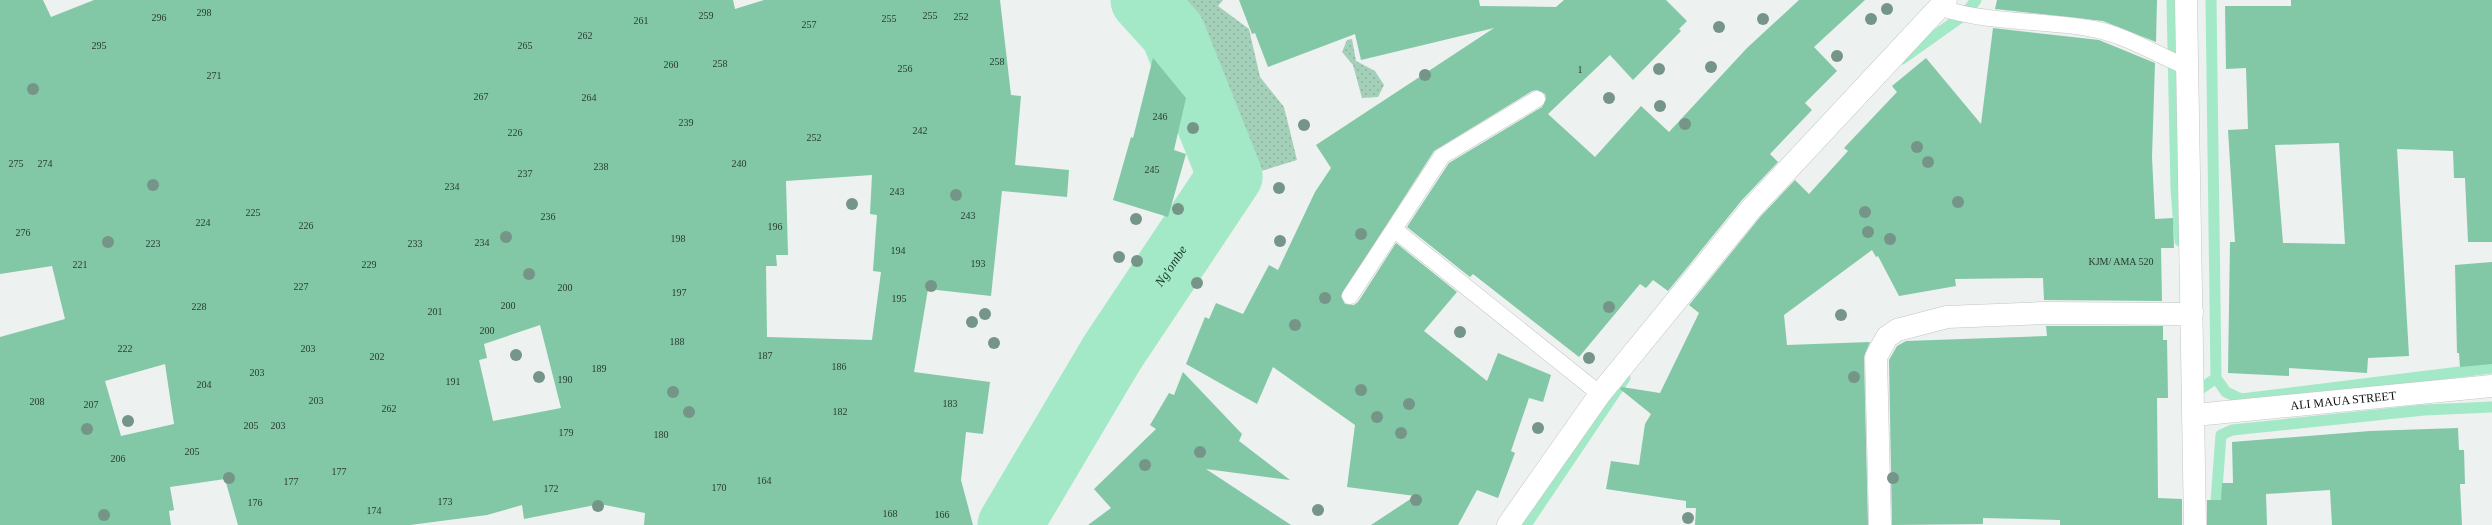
<svg xmlns="http://www.w3.org/2000/svg" width="2492" height="525" font-family="'Times New Roman',serif">
<defs>
<pattern id="grass-dots" width="8" height="8" patternUnits="userSpaceOnUse"><rect width="8" height="8" fill="#a4cfb9"/><path d="M2 2h.1M6 6h.1" fill="none" stroke="#8cb19e" stroke-width="1.8" stroke-linecap="round"/></pattern>
</defs>
<rect width="100%" height="100%" fill="#edf1ef"/>
<path fill="url(#grass-dots)" d="M1116,0H1223L1218,6L1249,29L1260,77L1284,107L1297,160L1219,184L1209,133L1183,87L1134,34Z
M1352,39L1356,61L1375,71L1384,85L1378,97L1362,98L1353,65L1342,52L1347,40Z"/>
<g fill="none" stroke-linecap="round" stroke-linejoin="round">
<path stroke="#a3e9c7" stroke-width="11" d="M2172,0L2176,188L2180,241
M2211,0L2216,378L2226,392L2241,399L2492,368
M1902,59L1964,15L1976,0
M2192,392L2195,393L2216,378
M2216,502L2221,435L2232,430L2424,410L2492,407
M1526,525L1625,378"/>
<path stroke="#a3e9c7" stroke-width="65" id="s1" d="M1010,525L1112,353L1230,176L1173,33L1143,0"/>
</g>
<path fill="#82c7a6" fill-rule="evenodd" d="M0,0H43L51,17L94,0H733L735,9L764,0H1000L1011,95L1021,96L1015,165L1069,170L1067,197L1002,191L991,296L928,289L914,372L990,382L983,434L966,432L961,480L973,525H644L645,513L600,504L524,519L522,505L487,515L410,525H238L225,479L170,487L174,510L169,511L171,525H0V337L65,319L52,266L0,274ZM872,175L870,214L877,215L873,271L881,272L872,340L767,337L766,266H777L776,255H788L786,181ZM540,325L561,408L493,421L479,360L487,358L484,344ZM165,364L174,424L121,436L105,381Z
M1239,0H1479L1480,6L1556,7L1564,0H1666L1687,21L1679,29L1681,31L1633,80L1610,55L1548,114L1595,157L1641,106L1669,132L1747,48L1799,0H1865L1814,47L1837,71L1805,103L1812,110L1770,154L1778,162L1742,200L1668,291L1653,280L1646,288L1640,284L1579,357L1473,274L1470,277L1407,227L1449,163L1542,107L1546,99L1545,94L1537,90L1532,91L1434,151L1341,296L1345,304L1354,305L1358,302L1396,243L1457,292L1424,331L1487,381L1498,353L1551,375L1543,402L1529,398L1511,451L1515,453L1498,498L1477,490L1458,525H1371L1415,496L1347,487L1355,425L1273,367L1257,404L1186,364L1205,317L1209,319L1216,303L1243,314L1269,265L1278,270L1315,192L1331,168L1316,145L1494,28L1361,60L1355,34L1268,67L1255,33L1252,34Z
M1997,0H2157L2156,42L2103,21L1995,9Z
M2291,0H2492V242H2468L2465,178H2454L2453,151L2397,149L2409,356L2368,358L2367,373L2289,368V376L2228,373L2230,242H2235L2228,130L2248,129L2246,68L2226,69L2225,6H2291ZM2339,143L2345,244L2283,243L2275,145Z
M1993,28L2099,40L2155,63L2152,157L2155,219L2173,218L2174,248H2161L2162,301L2044,300L2043,278L1955,279L1956,286L1899,296L1878,256L1876,257L1872,250L1784,315L1787,345L1870,342L1864,357L1868,525H1695L1696,508H1686V501L1606,489L1611,461L1639,465L1645,424L1651,414L1620,389L1622,387L1660,393L1699,313L1689,305L1761,216L1795,180L1809,194L1848,151L1844,148L1897,92L1892,86L1926,58L1981,124Z
M1153,58L1186,98L1174,150L1186,154L1168,217L1113,200L1131,137L1133,138Z
M2492,262V364L2460,367L2459,353H2457L2455,265Z
M2046,326H2163V340H2167L2168,398H2157L2158,498L2182,499V525H2060V520L1983,518V524L1892,525L1889,360L1897,346L1906,341L2047,336Z
M1183,372L1242,434L1239,441L1290,480L1206,469L1291,525H1088L1111,508L1094,489L1156,429L1150,425L1169,393L1174,395Z
M2458,428L2459,450H2464L2465,484H2460L2462,525H2332L2330,490L2266,494L2267,525H2207V500H2221L2222,483H2233L2232,442L2370,431Z"/>
<g fill="none" stroke-linecap="round" stroke-linejoin="round">
<defs>
<path id="service" d="M1941,8C1988,23 2039,20 2088,28C2123,33 2155,54 2187,67
M1395,230L1600,394
M1350,296L1442,156L1537,99"/>
<g id="minor">
<path d="M2186,0L2195,525"/>
<path id="s2" d="M2195,415L2492,386"/>
<path d="M1880,525L1876,357L1887,337L1897,330L1947,317L2044,313L2185,314L2192,312"/>
</g>
<path id="tertiary" d="M1508,525L1600,394L1752,208L1946,0"/>
</defs>
<use href="#service" stroke="#c2c6c4" stroke-width="17"/>
<use href="#minor" stroke="#c2c6c4" stroke-width="23"/>
<use href="#tertiary" stroke="#c2c6c4" stroke-width="23"/>
<use href="#service" stroke="#fff" stroke-width="16"/>
<use href="#minor" stroke="#fff" stroke-width="22"/>
<use href="#tertiary" stroke="#fff" stroke-width="22"/>
</g>
<g fill="#759588">
<circle cx="1887" cy="9" r="6"/>
<circle cx="1763" cy="19" r="6"/>
<circle cx="1871" cy="19" r="6"/>
<circle cx="1719" cy="27" r="6"/>
<circle cx="1837" cy="56" r="6"/>
<circle cx="1711" cy="67" r="6"/>
<circle cx="1659" cy="69" r="6"/>
<circle cx="1425" cy="75" r="6"/>
<circle cx="33" cy="89" r="6"/>
<circle cx="1609" cy="98" r="6"/>
<circle cx="1660" cy="106" r="6"/>
<circle cx="1685" cy="124" r="6"/>
<circle cx="1304" cy="125" r="6"/>
<circle cx="1193" cy="128" r="6"/>
<circle cx="1917" cy="147" r="6"/>
<circle cx="1928" cy="162" r="6"/>
<circle cx="153" cy="185" r="6"/>
<circle cx="1279" cy="188" r="6"/>
<circle cx="956" cy="195" r="6"/>
<circle cx="1958" cy="202" r="6"/>
<circle cx="852" cy="204" r="6"/>
<circle cx="1178" cy="209" r="6"/>
<circle cx="1865" cy="212" r="6"/>
<circle cx="1136" cy="219" r="6"/>
<circle cx="1868" cy="232" r="6"/>
<circle cx="1361" cy="234" r="6"/>
<circle cx="506" cy="237" r="6"/>
<circle cx="1890" cy="239" r="6"/>
<circle cx="1280" cy="241" r="6"/>
<circle cx="108" cy="242" r="6"/>
<circle cx="1119" cy="257" r="6"/>
<circle cx="1137" cy="261" r="6"/>
<circle cx="529" cy="274" r="6"/>
<circle cx="1197" cy="283" r="6"/>
<circle cx="931" cy="286" r="6"/>
<circle cx="1325" cy="298" r="6"/>
<circle cx="1609" cy="307" r="6"/>
<circle cx="985" cy="314" r="6"/>
<circle cx="1841" cy="315" r="6"/>
<circle cx="972" cy="322" r="6"/>
<circle cx="1295" cy="325" r="6"/>
<circle cx="1460" cy="332" r="6"/>
<circle cx="994" cy="343" r="6"/>
<circle cx="516" cy="355" r="6"/>
<circle cx="1589" cy="358" r="6"/>
<circle cx="539" cy="377" r="6"/>
<circle cx="1854" cy="377" r="6"/>
<circle cx="1361" cy="390" r="6"/>
<circle cx="673" cy="392" r="6"/>
<circle cx="1409" cy="404" r="6"/>
<circle cx="689" cy="412" r="6"/>
<circle cx="1377" cy="417" r="6"/>
<circle cx="128" cy="421" r="6"/>
<circle cx="1538" cy="428" r="6"/>
<circle cx="87" cy="429" r="6"/>
<circle cx="1401" cy="433" r="6"/>
<circle cx="1200" cy="452" r="6"/>
<circle cx="1145" cy="465" r="6"/>
<circle cx="229" cy="478" r="6"/>
<circle cx="1893" cy="478" r="6"/>
<circle cx="1416" cy="500" r="6"/>
<circle cx="598" cy="506" r="6"/>
<circle cx="1318" cy="510" r="6"/>
<circle cx="104" cy="515" r="6"/>
<circle cx="1688" cy="518" r="6"/>
</g>
<g text-anchor="middle" stroke-width="3" stroke-linejoin="round" paint-order="stroke">
<g font-size="10" fill="#2a3c33">
<text x="204" y="16">298</text>
<text x="706" y="19">259</text>
<text x="930" y="19">255</text>
<text x="961" y="20">252</text>
<text x="159" y="21">296</text>
<text x="889" y="22">255</text>
<text x="641" y="24">261</text>
<text x="809" y="28">257</text>
<text x="585" y="39">262</text>
<text x="99" y="49">295</text>
<text x="525" y="49">265</text>
<text x="997" y="65">258</text>
<text x="720" y="67">258</text>
<text x="671" y="68">260</text>
<text x="905" y="72">256</text>
<text x="1580" y="73">1</text>
<text x="214" y="79">271</text>
<text x="481" y="100">267</text>
<text x="589" y="101">264</text>
<text x="1160" y="120">246</text>
<text x="686" y="126">239</text>
<text x="920" y="134">242</text>
<text x="515" y="136">226</text>
<text x="814" y="141">252</text>
<text x="16" y="167">275</text>
<text x="45" y="167">274</text>
<text x="739" y="167">240</text>
<text x="601" y="170">238</text>
<text x="1152" y="173">245</text>
<text x="525" y="177">237</text>
<text x="452" y="190">234</text>
<text x="897" y="195">243</text>
<text x="253" y="216">225</text>
<text x="968" y="219">243</text>
<text x="548" y="220">236</text>
<text x="203" y="226">224</text>
<text x="306" y="229">226</text>
<text x="775" y="230">196</text>
<text x="23" y="236">276</text>
<text x="678" y="242">198</text>
<text x="482" y="246">234</text>
<text x="153" y="247">223</text>
<text x="415" y="247">233</text>
<text x="898" y="254">194</text>
<text x="2121" y="265">KJM/ AMA 520</text>
<text x="978" y="267">193</text>
<text x="80" y="268">221</text>
<text x="369" y="268">229</text>
<text x="301" y="290">227</text>
<text x="565" y="291">200</text>
<text x="679" y="296">197</text>
<text x="899" y="302">195</text>
<text x="508" y="309">200</text>
<text x="199" y="310">228</text>
<text x="435" y="315">201</text>
<text x="487" y="334">200</text>
<text x="677" y="345">188</text>
<text x="125" y="352">222</text>
<text x="308" y="352">203</text>
<text x="765" y="359">187</text>
<text x="377" y="360">202</text>
<text x="839" y="370">186</text>
<text x="599" y="372">189</text>
<text x="257" y="376">203</text>
<text x="565" y="383">190</text>
<text x="453" y="385">191</text>
<text x="204" y="388">204</text>
<text x="316" y="404">203</text>
<text x="37" y="405">208</text>
<text x="950" y="407">183</text>
<text x="91" y="408">207</text>
<text x="389" y="412">262</text>
<text x="840" y="415">182</text>
<text x="251" y="429">205</text>
<text x="278" y="429">203</text>
<text x="566" y="436">179</text>
<text x="661" y="438">180</text>
<text x="192" y="455">205</text>
<text x="118" y="462">206</text>
<text x="339" y="475">177</text>
<text x="764" y="484">164</text>
<text x="291" y="485">177</text>
<text x="719" y="491">170</text>
<text x="551" y="492">172</text>
<text x="445" y="505">173</text>
<text x="255" y="506">176</text>
<text x="374" y="514">174</text>
<text x="890" y="517">168</text>
<text x="942" y="518">166</text>
</g>
<g font-size="12" fill="#0c0d0d" stroke="#fbfffc">
<text dy="4" stroke="none"><textPath href="#s2" startOffset="149">ALI MAUA STREET</textPath></text>
</g>
<g font-size="13" font-style="italic" fill="#173729" stroke="#fbfffc">
<text dy="5" stroke="none"><textPath href="#s1" startOffset="305">Ng'ombe</textPath></text>
</g>
</g>
</svg>
